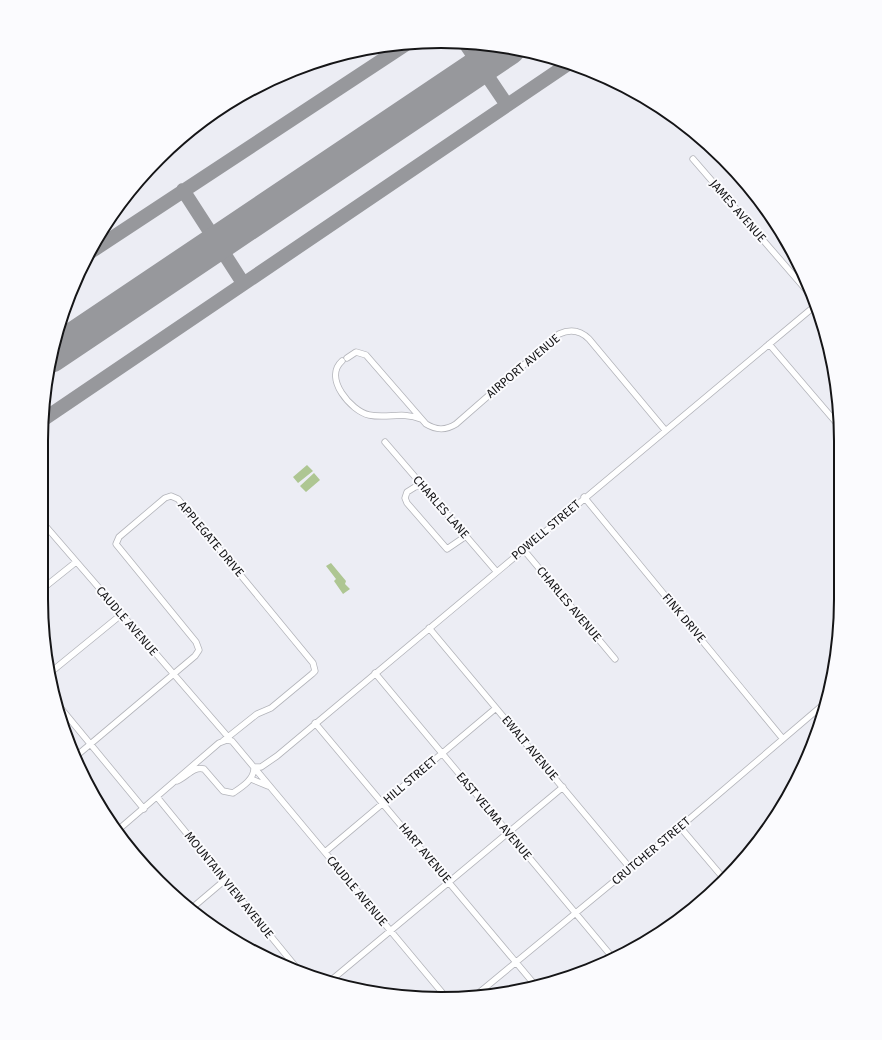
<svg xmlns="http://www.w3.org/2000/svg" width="882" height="1040" font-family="'Fira Sans',sans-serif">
<rect width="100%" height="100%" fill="#ecedf4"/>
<path fill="#aec692" d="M307,465L313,471L298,483L293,477Z
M314,473L320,480L306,492L300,486Z
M331,563L346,581L345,584L350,589L343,594L334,581L336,579L326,566Z"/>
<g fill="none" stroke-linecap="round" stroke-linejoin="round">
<path stroke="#97989c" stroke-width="14" d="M465,43L507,105
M183,190L243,283
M89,253L405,45
M44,419L568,64"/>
<path stroke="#97989c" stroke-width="35" d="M51,355L508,48"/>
<defs>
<path id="minor" d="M693,159L814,299
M769,344L840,427
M347,358L356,352L366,355L426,424C436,430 445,431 456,424L559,334C570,329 580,330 589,339L665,430
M342,361C323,378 351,411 369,415C388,419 401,411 421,419
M385,442L496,571
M422,485L415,487L407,492L405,498L407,503L447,549L466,536
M584,497L783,739
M42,522L229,738
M523,549L615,659
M41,590L76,562
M429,628L630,868
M51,672L122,614
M375,673L613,958
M54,700L144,809
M315,723L535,985
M75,757L195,656L199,650L196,642L116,544L119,537L165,498L171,496L178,499L313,663L315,671L312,674L271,708L257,714L223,741
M254,767H261L277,756L816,305
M251,779L268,786
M177,781C187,777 193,766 204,769L223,791L233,793C242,787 255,779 254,767
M157,797L300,972
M680,827L725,880
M118,830L219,743L227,740L232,741L445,996
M325,852L496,708
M192,908L225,880
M329,982L563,787
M475,996L680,827L824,704"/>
</defs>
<use href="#minor" stroke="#b3b4ba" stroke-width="7"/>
<use href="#minor" stroke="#fff" stroke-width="5.5"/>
</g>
<g text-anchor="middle" stroke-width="4" stroke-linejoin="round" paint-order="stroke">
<g font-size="12" fill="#151517" stroke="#fbfbfe">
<text transform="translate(738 211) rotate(49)" y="4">JAMES AVENUE</text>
<text transform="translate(523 366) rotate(-40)" y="4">AIRPORT AVENUE</text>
<text transform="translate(441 507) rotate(49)" y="4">CHARLES LANE</text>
<text transform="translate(546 530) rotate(-40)" y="4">POWELL STREET</text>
<text transform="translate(211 539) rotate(50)" y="4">APPLEGATE DRIVE</text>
<text transform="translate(569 604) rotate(50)" y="4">CHARLES AVENUE</text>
<text transform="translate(684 618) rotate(50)" y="4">FINK DRIVE</text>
<text transform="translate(127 621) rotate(49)" y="4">CAUDLE AVENUE</text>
<text transform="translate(530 748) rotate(50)" y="4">EWALT AVENUE</text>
<text transform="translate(410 780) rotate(-40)" y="4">HILL STREET</text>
<text transform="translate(494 816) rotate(50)" y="4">EAST VELMA AVENUE</text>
<text transform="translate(651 851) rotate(-40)" y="4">CRUTCHER STREET</text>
<text transform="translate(425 853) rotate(50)" y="4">HART AVENUE</text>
<text transform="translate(229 885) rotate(51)" y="4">MOUNTAIN VIEW AVENUE</text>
<text transform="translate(357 891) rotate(50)" y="4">CAUDLE AVENUE</text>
</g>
</g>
<path d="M0 0H882V1040H0ZM441 48H441A393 393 0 0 1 834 441V599A393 393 0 0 1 441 992H441A393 393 0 0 1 48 599V441A393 393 0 0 1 441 48Z" fill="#fbfbfe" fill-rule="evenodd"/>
<path fill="none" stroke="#151517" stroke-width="2" d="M441 48H441A393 393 0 0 1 834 441V599A393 393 0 0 1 441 992H441A393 393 0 0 1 48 599V441A393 393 0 0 1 441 48Z"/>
</svg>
